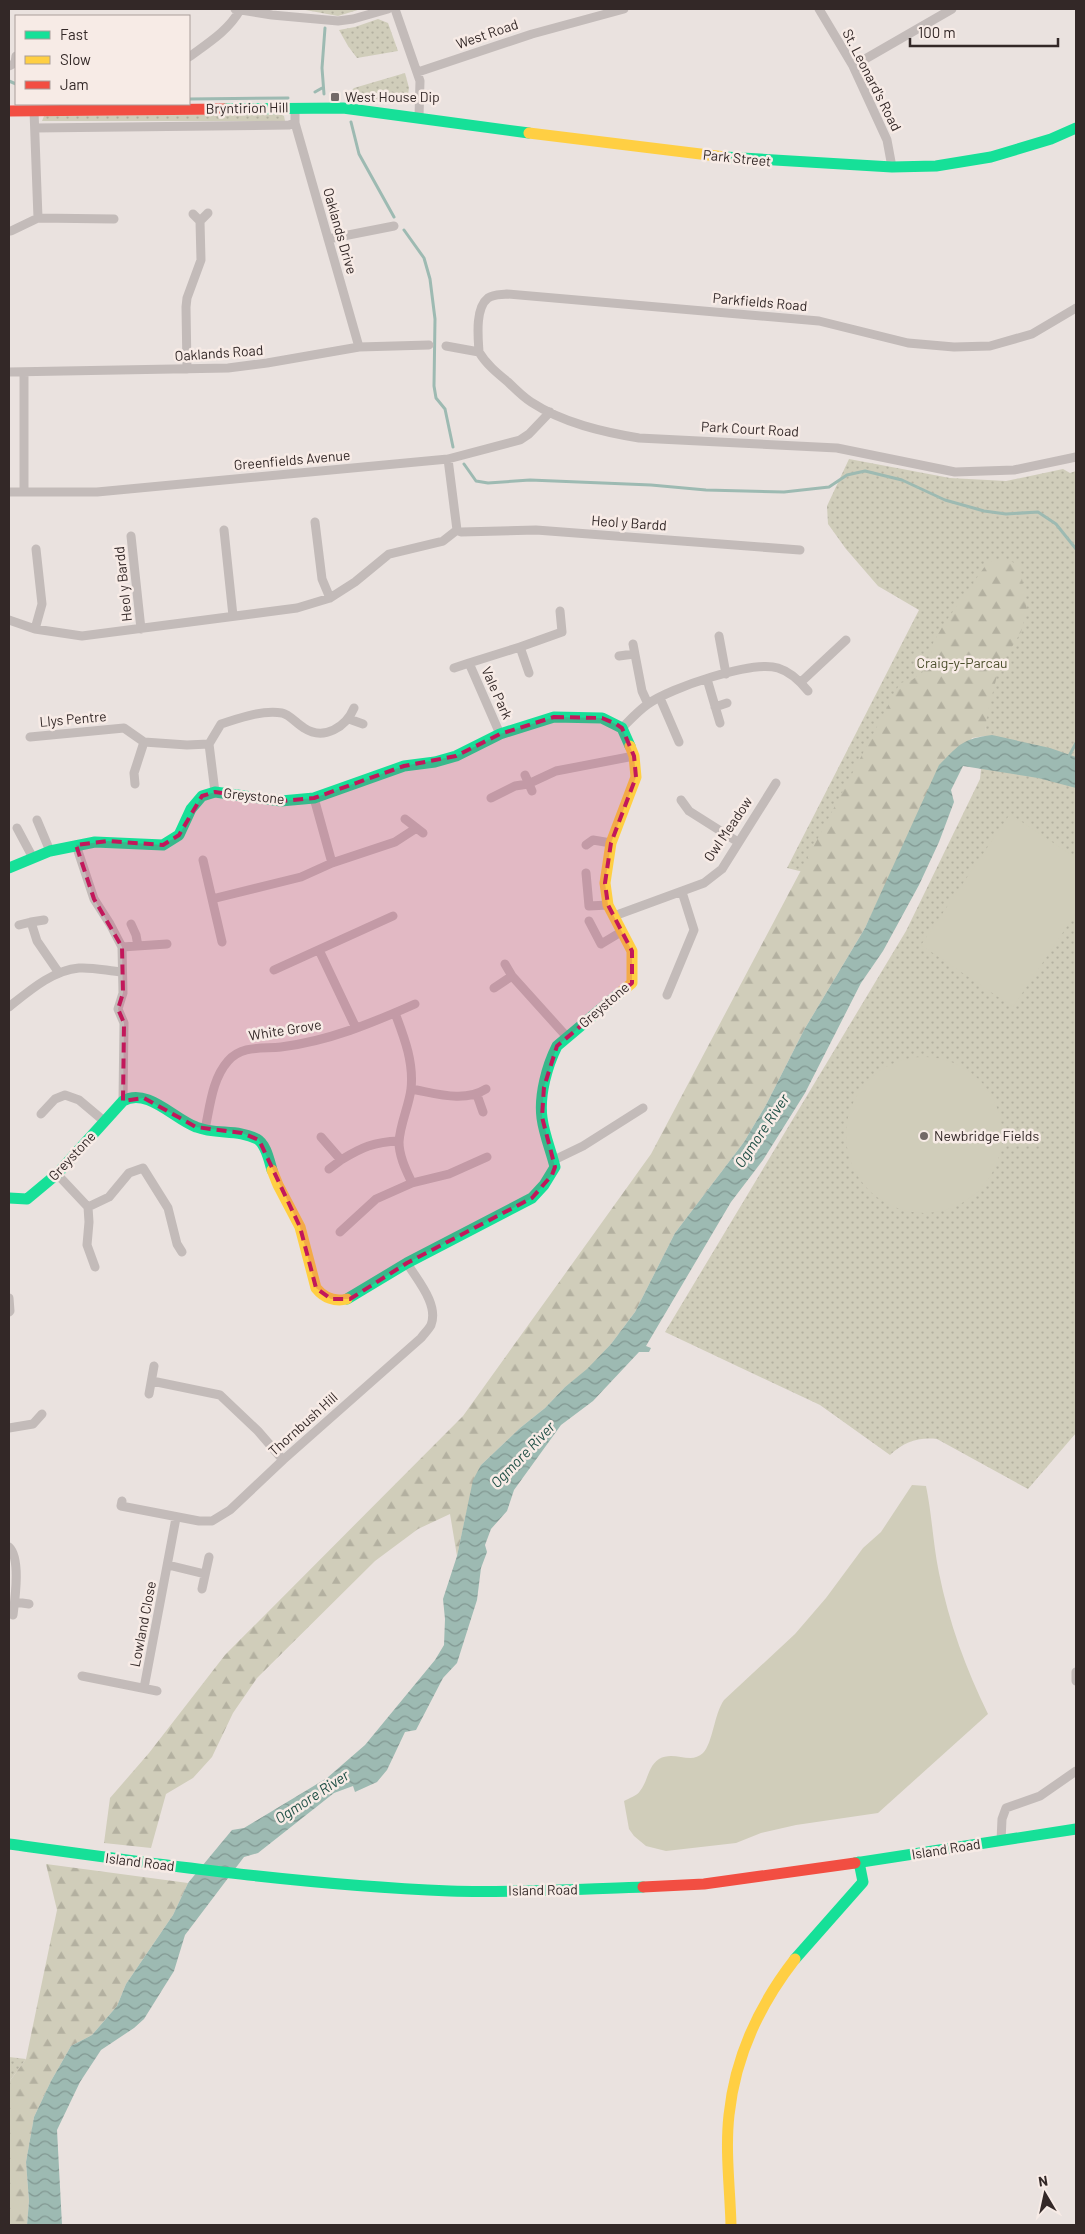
<svg xmlns="http://www.w3.org/2000/svg" width="1085" height="2234" font-family="Barlow,sans-serif">
<defs>
<pattern id="grass-dots" width="8" height="8" patternUnits="userSpaceOnUse" patternTransform="scale(1.25)"><rect width="8" height="8" fill="#d0cdba"/><path d="M2 2h.1M6 6h.1" fill="none" stroke="#b3b0a0" stroke-width="1.8" stroke-linecap="round"/></pattern>
<pattern id="forest-firs" width="22" height="20" patternUnits="userSpaceOnUse" patternTransform="scale(1.25)"><rect width="22" height="20" fill="#d0cdba"/><path d="M5 1l3.5 6h-7zM16 11l3.5 6h-7z" fill="#b3b0a0"/></pattern>
<pattern id="water-waves" width="16" height="10" patternUnits="userSpaceOnUse" patternTransform="scale(1.25)"><rect width="16" height="10" fill="#9dbab2"/><path d="M0 5q4-4 8 0t8 0" fill="none" stroke="#819791"/></pattern>
</defs>
<rect width="100%" height="100%" fill="#eae2df"/>
<path fill="url(#grass-dots)" d="M300,9H361L338,16Z
M378,19L388,23L398,51L357,58L348,46L339,30L355,27Z
M405,73L409,88L407,101L404,102L346,99L347,95L354,88Z
M280,114L284,116L285,121H42L44,116Z
M849,459L950,478L1006,481L1063,469L1070,473L1076,471V1433L1028,1489L937,1439C918,1437 904,1442 890,1455L820,1405L665,1332L906,931L980,779L986,723H977L870,888L787,868L919,610L878,586L846,549L828,524L827,506Z
M9,2057L26,2059L9,2082Z"/>
<path fill="url(#forest-firs)" d="M1005,558L1020,566L1027,610L1021,632L999,668L987,715L985,736L972,738L902,850L865,928L804,1030L766,1105L744,1142L675,1233L635,1312L611,1344L587,1370L565,1387L545,1408L520,1428L481,1465L466,1514L457,1556L450,1514L418,1529L375,1561L257,1678L233,1713L212,1757L193,1778L166,1794L151,1848L104,1843L110,1798L149,1753L225,1655L463,1416L651,1154L900,683L912,680L928,668L933,643L944,624L988,562Z
M46,1864L188,1883L173,1915L126,1984L117,2006L92,2035L71,2046L51,2081L34,2117L26,2162L29,2201L27,2225H9V2082L26,2059L57,1910Z"/>
<path fill="#d0cdba" d="M1010,814L1076,858V913L1013,1007L921,945Z
M846 1135a78 78 0 1 1 156 0a78 78 0 1 1-156 0Z
M912,1485L926,1486C932,1515 933,1544 939,1573C949,1623 966,1669 988,1714L878,1813L796,1825L761,1833L736,1843L666,1851L646,1846L634,1836L629,1829L624,1801C629,1798 637,1796 640,1791C648,1781 648,1766 659,1759C674,1750 691,1765 703,1753C713,1743 714,1714 724,1700L795,1634L826,1598L863,1548L881,1532Z"/>
<path fill="url(#water-waves)" d="M992,735L1050,748L1076,757V788L1038,778L963,766L951,790L954,802L939,842L919,885L883,951L861,983L805,1093L763,1160L731,1202L646,1346L651,1348L649,1352H639L593,1401L561,1425L514,1490L507,1511L491,1529L485,1545L487,1552L481,1568L477,1600L457,1663L443,1678L416,1730L405,1732L387,1770L377,1782L355,1792L353,1786L334,1793L258,1853L244,1857L185,1935L174,1971L144,2019L134,2028L101,2050L80,2082L57,2130L62,2225H27L29,2201L26,2162L34,2117L51,2081L71,2046L92,2035L117,2006L126,1984L173,1915L188,1883L232,1830L244,1828L327,1778L365,1745L435,1660L444,1645L445,1619L443,1599L457,1556L473,1480L481,1465L520,1428L545,1408L565,1387L587,1369L611,1344L635,1312L675,1233L744,1142L766,1105L804,1030L865,928L939,765C960,744 962,739 992,735Z"/>
<g fill="none" stroke-linecap="round" stroke-linejoin="round">
<path stroke="#9dbab2" stroke-width="3" d="M9,81L16,84
M315,92L322,88
M324,94L322,68L325,28
M189,99L288,98
M351,122L359,154L394,217
M404,230L424,258L430,279L435,319L434,386L436,398L445,409L453,447
M464,464L476,481L488,483L530,480L651,485L706,490L784,492L829,487L847,475L865,471L902,480L945,500L984,511L1006,514L1038,512L1056,524L1076,549
M1068,758L1076,743"/>
<path stroke="#c3bbb9" stroke-width="9" d="M235,9L272,15L338,21L353,19L388,9
M395,9L420,81L419,117
M819,9L853,66L887,140L892,167
M189,57C208,43 228,31 240,10
M9,66L15,63L16,56
M853,66L952,9
M418,72L532,34L624,9
M295,108V123L359,347
M35,128L289,125L295,123
M38,218L114,219
M200,221L208,213
M11,231L38,218L34,111
M328,239L394,226
M446,346L479,352C486,364 497,373 508,382C515,389 523,397 531,402C563,423 603,432 639,438L837,448L955,472L1014,470L1076,457
M479,352C478,337 475,308 488,298C494,294 501,295 507,294L819,321L908,343L954,347L990,346L1032,334L1076,308
M187,369L186,307L187,298L201,260L200,221L193,214
M9,372L228,368L267,363L359,347L429,345
M24,491V372
M9,492H97L448,459L520,440L529,434L550,412
M315,522L322,579L330,598
M224,530L233,616
M457,530L461,532L536,530L800,550
M131,536L141,629
M9,620L35,629L82,636L297,608L330,598L355,582L389,554L443,541L457,530L448,459
M35,629L42,604L36,549
M719,636L726,674
M633,644L642,691L648,704
M520,647L562,632L560,611
M619,656L634,654
M454,668L469,663
M707,679L720,723
M801,682L846,640
M660,698L679,742
M715,707L727,703
M349,719L363,724
M622,728C630,720 638,711 648,704C670,688 752,660 778,668C791,672 800,681 808,691
M500,734L469,663L520,647L529,673
M30,737L124,728L144,742L187,745L209,744
M525,775L532,791
M135,784L134,773L144,742
M215,792L209,744L221,724C240,718 261,710 282,713C289,714 297,724 304,728C324,741 346,727 354,708
M314,798L332,863
M491,798L515,786L528,784L556,771L634,756
M681,800L689,811L738,842
M405,819L423,833
M37,820L50,851
M17,828L33,858
M76,845L94,899L110,924L122,947L123,993L118,1009L124,1023L123,1101
M586,845L593,840L611,843
M203,860L222,942
M586,873L589,906L608,905
M212,899L301,877L332,863L395,842L415,829
M614,916L704,883L722,869L776,783
M589,921L601,944L621,932
M31,922L44,920
M131,924L136,935L138,946
M19,925L31,922L37,941L59,973
M122,947L167,944
M319,950L356,1028
M505,964L512,976L567,1037
M274,970L393,916
M494,988L512,976
M667,995L694,930L682,892
M9,1007C29,991 53,970 79,968C93,967 108,971 122,972
M395,1013C404,1037 414,1062 411,1089C409,1106 400,1124 399,1142C399,1156 406,1170 412,1183
M411,1089C435,1093 464,1103 486,1089
M477,1095L483,1112
M41,1114L55,1099L65,1095L79,1100L104,1121
M205,1129C210,1107 212,1079 228,1061C242,1045 262,1049 281,1047C329,1041 372,1023 415,1004
M321,1137L341,1160C362,1147 374,1142 399,1141
M554,1160L583,1146L643,1108
M329,1169L341,1160
M57,1174L88,1207L89,1222L87,1245L95,1267
M88,1207L109,1197L129,1173L143,1168L168,1208L177,1244L182,1252
M340,1232L376,1199L412,1183L449,1174L487,1157
M9,1312L10,1311L9,1298
M152,1381L220,1395L258,1431L283,1460
M149,1394L154,1366
M9,1428L33,1424L42,1414
M122,1501L121,1506L199,1521H212L230,1510L283,1460L421,1338C424,1334 429,1329 431,1325C439,1304 417,1280 407,1263
M9,1547C21,1558 15,1599 13,1615
M168,1565L205,1574
M202,1589L209,1557
M15,1602L29,1604
M1076,1672V1681
M82,1676L157,1691
M144,1688L176,1518
M1001,1841L1002,1819L1006,1808L1040,1796L1076,1771"/>
<path stroke="#16e098" stroke-width="11" d="M225,109L343,108L529,133
M725,157L892,167L936,166L991,157L1051,139L1076,128
M9,868L50,851L95,842L163,845L179,835L191,809L202,796L215,792L281,801L314,798L404,766L435,762L456,756L500,734L554,717L602,718L622,728L630,746
M9,1198L27,1199L57,1174L123,1101C147,1087 174,1119 196,1127C216,1135 238,1129 257,1139C266,1144 269,1160 272,1170
M347,1299L407,1263L532,1198L544,1185L555,1167C551,1151 544,1134 542,1118C539,1095 547,1066 557,1046L621,992
M9,1844C155,1864 302,1885 450,1891C514,1893 579,1889 643,1887
M855,1863L1076,1829
M795,1959L863,1882L859,1862"/>
<path stroke="#ffcf43" stroke-width="11" d="M529,133L725,157
M621,992L632,983V951L608,905L605,883L611,843L636,777L634,756L630,746
M272,1170L278,1185L300,1227L316,1288C324,1298 335,1302 347,1299
M731,2225C730,2188 725,2151 729,2115C735,2057 760,2004 795,1959"/>
<path stroke="#f24e42" stroke-width="11" d="M9,111L225,109
M643,1887L704,1884L855,1863"/>
</g>
<path fill="#c2185b" fill-opacity="0.2" stroke="#c2185b" stroke-width="4" stroke-dasharray="10 6" stroke-linejoin="round" d="M554,717L602,718L616,724L622,728L634,756L636,777L611,843L605,883L608,905L632,951V983L557,1046L544,1087L542,1117L555,1167L552,1175L532,1198L407,1263L350,1299H331L316,1288L300,1227L259,1140L242,1133L196,1127L144,1098L123,1101L124,1023L118,1009L123,993L122,947L94,899L76,845L108,841L163,845L179,835L202,796L215,792L281,801L314,798L404,766L456,756L500,734Z"/>
<g fill="#736967" stroke="#f7ebe6" stroke-width="2">
<rect x="330" y="92" width="10" height="10" rx="2.5"/>
<circle cx="924" cy="1136" r="5"/>
</g>
<g text-anchor="middle" stroke-width="5" stroke-linejoin="round" paint-order="stroke">
<g font-size="14" fill="#332827" stroke="#f7ebe6">
<text transform="translate(487 34) rotate(-19)" y="5">West Road</text>
<text transform="translate(872 80) rotate(63)" y="5">St. Leonard's Road</text>
<text transform="translate(247 108) rotate(-1)" y="5">Bryntirion Hill</text>
<text transform="translate(737 158) rotate(6)" y="5">Park Street</text>
<text transform="translate(340 231) rotate(74)" y="5">Oaklands Drive</text>
<text transform="translate(760 302) rotate(5)" y="5">Parkfields Road</text>
<text transform="translate(219 353) rotate(-4)" y="5">Oaklands Road</text>
<text transform="translate(750 429) rotate(3)" y="5">Park Court Road</text>
<text transform="translate(292 460) rotate(-5)" y="5">Greenfields Avenue</text>
<text transform="translate(629 523) rotate(4)" y="5">Heol y Bardd</text>
<text transform="translate(123 584) rotate(-96)" y="5">Heol y Bardd</text>
<text transform="translate(497 693) rotate(66)" y="5">Vale Park</text>
<text transform="translate(73 719) rotate(-5)" y="5">Llys Pentre</text>
<text transform="translate(254 796) rotate(6)" y="5">Greystone</text>
<text transform="translate(728 829) rotate(-56)" y="5">Owl Meadow</text>
<text transform="translate(604 1005) rotate(-41)" y="5">Greystone</text>
<text transform="translate(285 1030) rotate(-9)" y="5">White Grove</text>
<text transform="translate(72 1156) rotate(-47)" y="5">Greystone</text>
<text transform="translate(303 1424) rotate(-42)" y="5">Thornbush Hill</text>
<text transform="translate(143 1624) rotate(-79)" y="5">Lowland Close</text>
<text transform="translate(946 1849) rotate(-9)" y="5">Island Road</text>
<text transform="translate(140 1862) rotate(7)" y="5">Island Road</text>
<text transform="translate(543 1890) rotate(-1)" y="5">Island Road</text>
</g>
<g font-size="14" fill="#332827" stroke="#f7ebe6" text-anchor="start">
<text x="345" y="102">West House Dip</text>
<text x="934" y="1141">Newbridge Fields</text>
</g>
<g font-size="14" fill="#4c4f2d" stroke="#f7ebe6">
<text x="962" y="668">Craig-y-Parcau</text>
</g>
<g font-size="15" font-style="italic" fill="#215147" stroke="#f7ebe6">
<text transform="translate(762 1131) rotate(-56)" y="5">Ogmore River</text>
<text transform="translate(523 1455) rotate(-46)" y="5">Ogmore River</text>
<text transform="translate(312 1797) rotate(-33)" y="5">Ogmore River</text>
</g>
</g>
<rect width="1085" height="2234" fill="none" stroke="#332827" stroke-width="20"/>
<rect x="15" y="15" width="175" height="90" fill="#f7ebe6" stroke="#a99d9a"/>
<rect x="25" y="31" width="25" height="8" fill="#16e098" stroke="#a99d9a"/>
<text x="60" y="40" font-size="15" fill="#332827">Fast</text>
<rect x="25" y="56" width="25" height="8" fill="#ffcf43" stroke="#a99d9a"/>
<text x="60" y="65" font-size="15" fill="#332827">Slow</text>
<rect x="25" y="81" width="25" height="8" fill="#f24e42" stroke="#a99d9a"/>
<text x="60" y="90" font-size="15" fill="#332827">Jam</text>
<g transform="translate(1045 2194) rotate(351)" stroke="#f7ebe6" stroke-width="4" paint-order="stroke">
<path d="M0-4L9 19L0 12L-9 19Z" fill="#332827"/>
<text y="-8" font-size="14" font-weight="bold" text-anchor="middle" fill="#332827">N</text>
</g>
<path d="M910 38v8h148v-8" fill="none" stroke="#332827" stroke-width="2.5"/>
<text x="918" y="38" font-size="15" fill="#332827" stroke="#f7ebe6" stroke-width="4" paint-order="stroke">100 m</text>
</svg>
